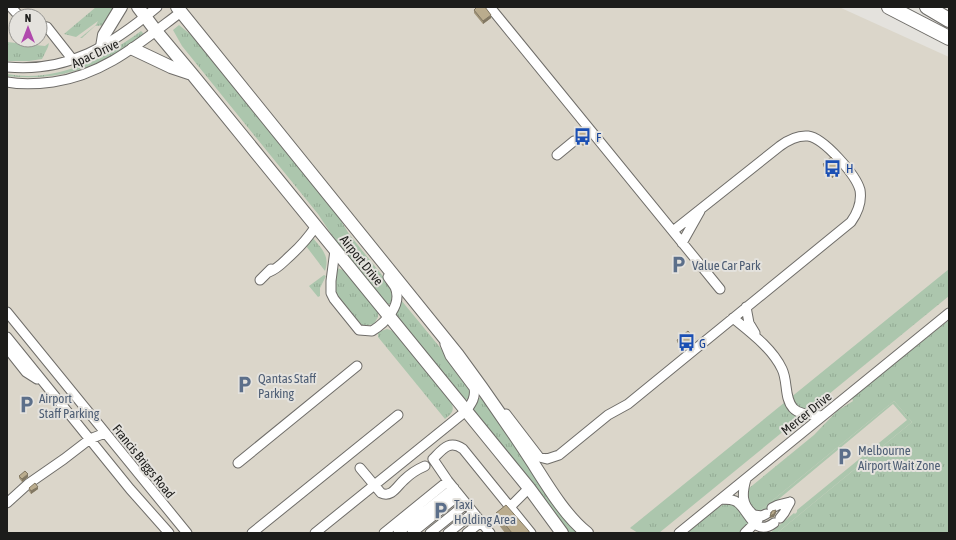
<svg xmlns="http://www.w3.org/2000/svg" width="956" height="540" font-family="'Asap Condensed',sans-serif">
<defs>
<pattern id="grass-tufts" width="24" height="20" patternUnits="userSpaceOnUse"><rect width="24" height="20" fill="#acc6ad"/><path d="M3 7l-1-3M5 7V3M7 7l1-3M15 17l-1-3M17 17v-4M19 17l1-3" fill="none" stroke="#93aa94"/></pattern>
</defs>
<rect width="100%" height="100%" fill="#e4e2dd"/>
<path fill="#dbd6ca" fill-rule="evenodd" d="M7,7H839L949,57V533H7ZM16,16H40V40H16Z"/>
<path fill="url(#grass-tufts)" d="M96,7H112L116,9L107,25L95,26L82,38H80L96,25L98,21L76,37L64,34Z
M179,25L196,39L337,214L349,234L390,285L393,296L391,304H385L343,252L318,214L182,46L173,30Z
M141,31L144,34C136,41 128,46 119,52C85,72 47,81 7,76V74C56,83 103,59 141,31Z
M7,42L45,46L49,43L48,47L42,59L29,61H7Z
M313,238C322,249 330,256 325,271L306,246Z
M337,268L346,271L378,312V317L374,324L364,326C357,323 339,301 336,294C332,286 337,276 337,268Z
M949,269V296L659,533H638L630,528Z
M324,275L326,276L320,288V296L318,297L309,286Z
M401,300L443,351L467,383C470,389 471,393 468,399L463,400L396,316Z
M949,320V533H777L912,422L894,401L757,513C750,506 743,499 748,489L814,435L837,411L853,401L852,398Z
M387,329L393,331L451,402C455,410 452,414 445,419L378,337V332Z
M479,398H481L489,407L579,533H568L473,411V409Z
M726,503L736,505L750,523L740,533H686L711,512Z"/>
<path fill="#acc6ad" d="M894,401L912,422L777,533H770L794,513L795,514L797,512V510L907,420L893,404L762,513H757Z"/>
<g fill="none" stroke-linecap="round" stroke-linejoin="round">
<defs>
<path id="minor" d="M11,7L19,16
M490,7L720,289
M40,26L47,27L73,60
M7,67C68,73 112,45 157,7
M7,82C22,85 38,84 53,82C104,75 141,42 181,12
M557,155L574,141
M682,243L700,211
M335,250L331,281V293L334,299L359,330L372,331C385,323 403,305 395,287C393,284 390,280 388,277
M269,272C279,268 283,262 291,255C302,245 308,238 316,226
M260,280L271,269
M746,307L749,323L755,333
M7,312L187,533
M733,318C750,332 772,348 782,369C788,381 784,398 793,408C799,415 814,415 822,416
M7,337L130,489L169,533
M7,348L26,372L37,379
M506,414L539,457L547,459L559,455L608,415L628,404L851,222C858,212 862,202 860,190C856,175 824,138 808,136C797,135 788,140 780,146L673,231
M238,463L357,366
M360,468L381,493C392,498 397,486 404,480C410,474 418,469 425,466
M746,479C742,493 741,505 754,515L762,516L766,514
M721,499C727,499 733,499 737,502C749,510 754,538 774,523
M7,503L28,484L64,459L90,439L105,433
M509,508L529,488
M772,508L778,505L790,502
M780,518L784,513L790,502
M252,533L398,415
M315,533L466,411C471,404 476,398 474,388L450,356L445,344
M384,533L448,481
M398,533L454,488
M412,533L459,495
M430,533L466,504
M448,533L473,513
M467,533L481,522
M490,533L448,481L433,459C442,450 449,439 463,449L531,533
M679,533L949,313
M745,533L758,520"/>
<path id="major" d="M138,7L156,31L192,74L529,488L562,533
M177,7L458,355C484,390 509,426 533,463C547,485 566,517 587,533
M102,47L104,35L121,7
M133,49L171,67L192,74"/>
<path id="highway" d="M889,7L949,38
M927,7L949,20"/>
</defs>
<use href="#minor" stroke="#6f6d69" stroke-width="11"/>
<use href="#major" stroke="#6f6d69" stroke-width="14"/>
<use href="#highway" stroke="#6f6d69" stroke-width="16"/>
<use href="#minor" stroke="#fff" stroke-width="9"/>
<use href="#major" stroke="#fff" stroke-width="12"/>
<use href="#highway" stroke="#fff" stroke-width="14"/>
</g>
<path fill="#a09479" d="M474,10L491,18L483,24L474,13Z
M574,132L591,141L583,146L580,143L579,138L574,135Z
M823,164L841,171L832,178L823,166Z
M677,340L695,342L683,351L677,342Z
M19,476L28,477L22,482L19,478Z
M29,488L38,489L31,494L29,491Z
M496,513L530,533H505L496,521Z"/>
<path fill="#827863" d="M491,15V18L483,24V21Z
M591,138V141L583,146V144Z
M841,168V171L832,178V175Z
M695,339V342L683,351V349Z
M28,474V477L22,482V479Z
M38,487V489L31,494V491Z
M776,510V513L774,517L770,518V516Z"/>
<path fill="#baac8d" stroke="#827863" d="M477,7H485L491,15L483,21L474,10Z
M581,126L591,138L583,144L580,140L579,135L574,132Z
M831,157L841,168L832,175L823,164Z
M688,331L695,339L683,349L677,340Z
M25,471L28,474L22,479L19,476Z
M35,483L38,487L31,491L29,488Z
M506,505L528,530L530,533H512L496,513Z
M776,510L774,514L770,516L772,511Z"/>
<defs>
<symbol id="bus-bare" viewBox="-9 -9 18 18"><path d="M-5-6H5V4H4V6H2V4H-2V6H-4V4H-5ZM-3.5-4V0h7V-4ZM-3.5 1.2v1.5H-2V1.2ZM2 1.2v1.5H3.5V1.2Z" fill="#1a4fb4" stroke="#e4e2dd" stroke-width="2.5" paint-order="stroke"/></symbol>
<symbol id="parking-bare" viewBox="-9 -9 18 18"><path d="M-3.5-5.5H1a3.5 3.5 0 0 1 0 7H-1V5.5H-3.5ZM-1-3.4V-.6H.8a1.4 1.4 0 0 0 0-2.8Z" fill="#5c6f8a" stroke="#e4e2dd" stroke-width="2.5" paint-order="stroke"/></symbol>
</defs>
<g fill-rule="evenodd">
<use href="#bus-bare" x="570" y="124" width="25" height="25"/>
<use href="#bus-bare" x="820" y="156" width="25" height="25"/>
<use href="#parking-bare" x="666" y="252" width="25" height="25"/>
<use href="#bus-bare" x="674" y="330" width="25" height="25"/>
<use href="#parking-bare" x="232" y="372" width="25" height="25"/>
<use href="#parking-bare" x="14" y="392" width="25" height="25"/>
<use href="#parking-bare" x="832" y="444" width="25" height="25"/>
<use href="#parking-bare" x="428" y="498" width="25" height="25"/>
</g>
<g text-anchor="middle" stroke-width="4" stroke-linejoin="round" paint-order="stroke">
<g font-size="13" fill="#1c1c1a" stroke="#e4e2dd">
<text transform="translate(95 53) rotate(-25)" y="5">Apac Drive</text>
<text transform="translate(362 260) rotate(51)" y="5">Airport Drive</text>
<text transform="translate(806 413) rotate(-39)" y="5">Mercer Drive</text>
<text transform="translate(144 461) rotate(51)" y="5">Francis Briggs Road</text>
</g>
<g font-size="13" fill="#164399" stroke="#e4e2dd" text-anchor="start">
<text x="596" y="142">F</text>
<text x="846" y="173">H</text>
<text x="699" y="348">G</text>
</g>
<g font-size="13" fill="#4e5e75" stroke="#e4e2dd" text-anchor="start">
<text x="692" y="270">Value Car Park</text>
<text x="258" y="383">Qantas Staff<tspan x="258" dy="15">Parking</tspan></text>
<text x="39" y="403">Airport<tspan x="39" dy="15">Staff Parking</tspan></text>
<text x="858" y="455">Melbourne<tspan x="858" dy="15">Airport Wait Zone</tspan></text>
<text x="454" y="509">Taxi<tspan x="454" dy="15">Holding Area</tspan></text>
</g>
</g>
<rect width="956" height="540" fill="none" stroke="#1c1c1a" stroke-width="16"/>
<g transform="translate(28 28)"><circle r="19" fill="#e4e2dd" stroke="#94938f"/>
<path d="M0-3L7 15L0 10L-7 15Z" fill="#b049ad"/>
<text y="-6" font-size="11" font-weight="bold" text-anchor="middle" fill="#1c1c1a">N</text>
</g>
</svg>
